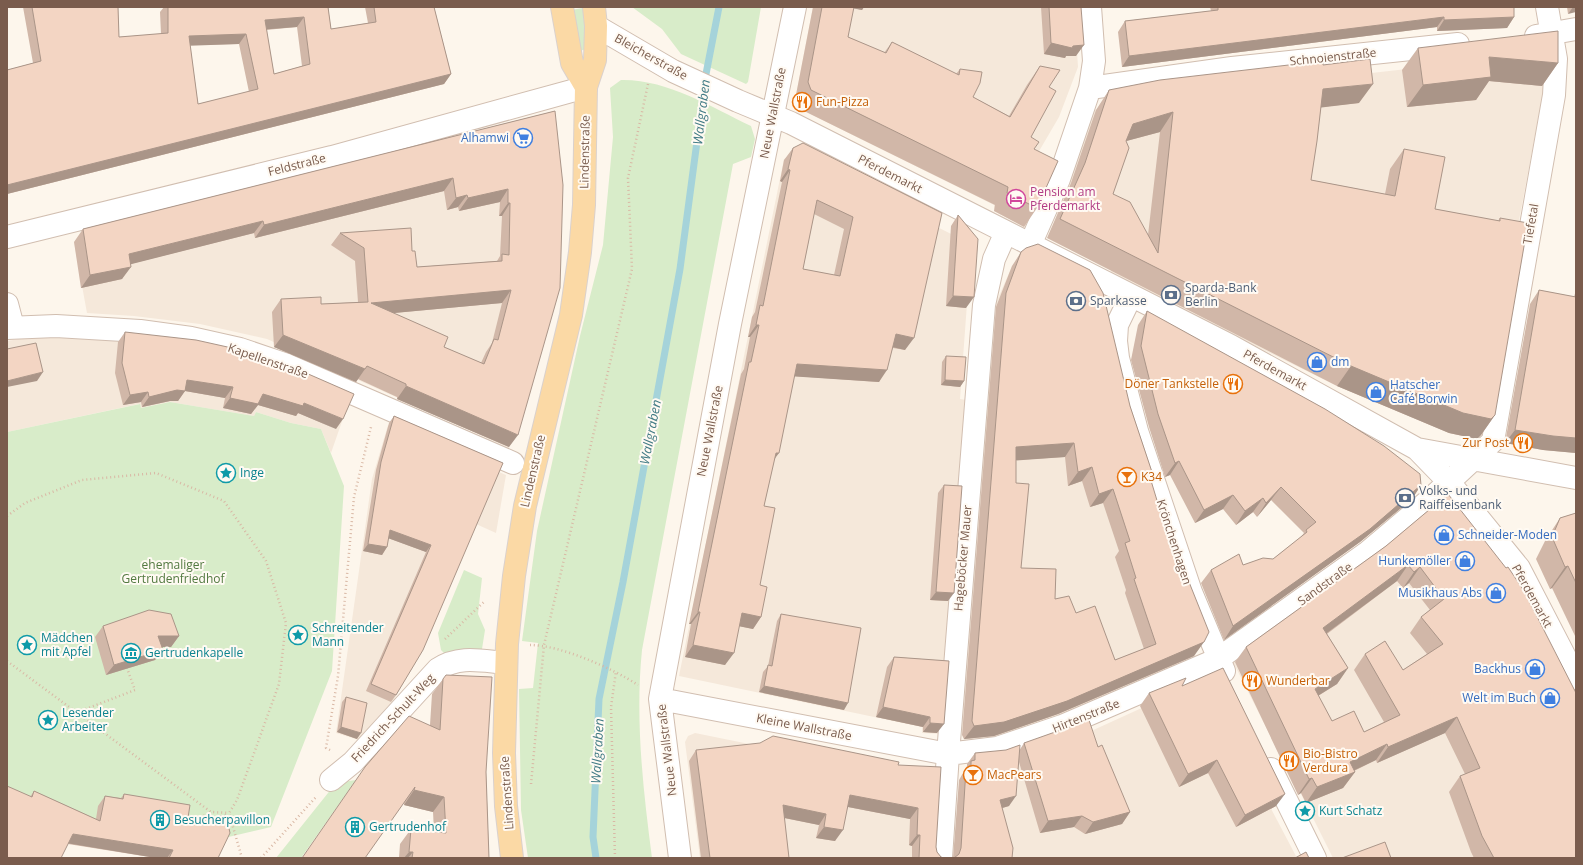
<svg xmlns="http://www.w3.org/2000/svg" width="1583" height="865" font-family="'Open Sans',sans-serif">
<rect width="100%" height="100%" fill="#fdf6ec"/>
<path fill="#f5e8da" d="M813,7H1074L1078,67L1059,117L1028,170L1049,180L1025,227L994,211V205L798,108L795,100Z
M1540,54L1543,58L1544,87L1496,343L1488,440L1463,436L1337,386L1110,274L1112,268L1049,238L1092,110L1151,98Z
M542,125L533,367L509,448L267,339L200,324L134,316L87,313L74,242Z
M795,155L963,240L971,249L960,399L966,400L940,734L922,733V727L679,676L784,159Z
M1016,262L1196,653L1193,659L1079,708L1007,733V735L964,740L960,710L975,560L996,303L1012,266Z
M31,337L119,338L347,407L331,453L321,429L291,423L256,412L254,416L170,402L141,408L139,404L7,432V341Z
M388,425L506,475L496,533L476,524L418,658L392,703L359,740L336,733L372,479Z
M1435,507L1576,858H1333L1291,774H1288L1272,739L1232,660Z
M1168,696L1249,767L1297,858H959L963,772L1054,748Z
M695,733L898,774L931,858H700L685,742L688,736Z"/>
<path fill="#d8ecc9" d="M632,7H761L748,82L746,84L681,54L662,29Z
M583,8L586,49L580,51L571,10Z
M621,80C667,79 711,107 751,126L755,139L751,157L733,164L642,650C635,719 643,789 652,858H528L521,810L519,689L533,688L538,643L522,641L537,531L580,336L603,245L613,137L610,88Z
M170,402L254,416L256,412L291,423L321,429L344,486L332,671L271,827L203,843L76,822L7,791V432L140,404L141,408Z
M464,570L482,578L478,614L485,630L482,649L461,650L445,654L441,650L438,633Z
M356,780L301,858H276L336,783Z"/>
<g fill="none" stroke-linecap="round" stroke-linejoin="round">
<path stroke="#a5d3da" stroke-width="7" d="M596,858L593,837L599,699L623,582L680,269L706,74L719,7"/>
<defs>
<path id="minor" d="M596,26L673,71L738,101L791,123L1231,346L1417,449L1449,482L1519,568L1576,678
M1536,36L1576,29
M1090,88L1232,68L1458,44
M7,237L332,157L586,87
M1030,245L1059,179L1090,88L1094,61L1090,7
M1131,296L1117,325L1116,341L1118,358L1137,431L1191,592L1224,671
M7,304L13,327
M7,328L56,326L140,331L191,338L240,349L287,365L513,463
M1417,449L1576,478
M660,699L948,754L997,748L1062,726L1218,659L1368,552L1426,503L1493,441L1554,95L1556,59L1547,7
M1271,769L1315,858
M331,780L353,762L438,669C460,655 481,661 506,663
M680,858L660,699L730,324L795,7
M941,858L948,754L984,305L994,259L1006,232"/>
<path id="major" d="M562,7L572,63L586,87
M512,858L506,806L504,753L507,644L514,576L525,506L571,315L580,252L584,205L586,87L595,60L596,26L594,7"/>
</defs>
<use href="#minor" stroke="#d1beb0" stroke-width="24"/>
<use href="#major" stroke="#dad1cd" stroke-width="24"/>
<path stroke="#d9b8a5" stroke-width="2.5" stroke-dasharray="1 3" stroke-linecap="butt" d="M7,516L25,503L82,480L156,473L224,501L266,561L286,623L279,684L237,800L229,813L242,858
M445,639L485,601
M530,645C560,645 612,668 638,685
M7,661L211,812L229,813
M78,712L135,690L127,668
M330,750L326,748L338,676L354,497L371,427
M531,784L544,645L632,269L628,178L648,84
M186,825L211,812
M261,858L316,797
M615,858L611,707L616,671"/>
<use href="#minor" stroke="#fff" stroke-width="22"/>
<use href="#major" stroke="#fbd9a5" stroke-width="22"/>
</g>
<path fill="#d1b7a8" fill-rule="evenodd" d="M23,7H118L119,37L161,34L160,12L164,7H328L331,29L368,23L365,7H434L451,74L444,84L7,194V70L33,63ZM297,27L302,66L274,74L266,30ZM239,44L249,92L198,104L190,45Z
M813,7H864L862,10L853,8L848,37L884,53L892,42L956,74L960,69L973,97L1009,116L1027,85L1040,66L1049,87L1031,137L1034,149L1037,208L1024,227L994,211L995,205L798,108L795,100Z
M1041,7H1081L1076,56H1066L1065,58L1044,54Z
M1210,7H1514V17L1507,28L1437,31V27L1122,67L1118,32L1125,21L1211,11Z
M1567,7H1576L1568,14Z
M1418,48L1558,63L1542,86L1489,81L1476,100L1407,107L1402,70Z
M1323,65L1359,103L1321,107L1311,180L1385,194L1390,169L1404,149L1435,209L1498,221L1500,218L1495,415L1481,435L1477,439L1449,433L1337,386L1047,238L1071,183L1096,110L1109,90ZM1160,132L1148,235L1113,194L1126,141Z
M555,111L509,447L397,399V397L358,379L356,382L274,347L272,312L281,299L321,304L358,302L355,261L331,245L340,233L412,251L417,267L497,261L500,256L502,216H499L500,202L459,211L458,207L447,210L444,191L255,238L254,233L130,264L122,279L81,288L74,242L83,229ZM502,303L492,343L486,352L481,363L444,347L393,313Z
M793,148L942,213L905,350L893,348L879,382L794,376L774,460L764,506L760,585L761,617L753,629L739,626L725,665L685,657L691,624H689L741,374L744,369L750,337H748L752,317L755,312L782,182L780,181L784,160ZM814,214L844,229L834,275L803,269Z
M958,215L966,308L946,306L951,226Z
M1021,252L1130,406L1152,472L1150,476L1194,656L1058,714L994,736L964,739L962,735L996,307L1012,266ZM1065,457L1068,486L1082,481L1090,507L1103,503L1119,551L1115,557L1126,590L1125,593L1144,649L1115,660L1076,613L1055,599L1021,568L1016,483V460Z
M1539,290L1574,297L1576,290V453L1543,450L1505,443L1530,304Z
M1147,311L1421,485L1412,499L1360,542L1224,640L1201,583L1211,570L1243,565L1273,559L1300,538L1304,533L1271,500L1257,517L1253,512L1236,525L1223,509L1195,523L1170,475L1165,477L1149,427L1131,360L1138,325Z
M125,332L336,429L298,413L296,416L258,405L251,414L223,408L225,398L185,391L178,401H170L142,407L141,402L123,405L115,373L118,342Z
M946,356L964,381L960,387L941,385L942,362Z
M394,416L503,463L396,695L391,702L366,691L426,552L388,538L387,547L382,555L363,551L376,470L389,423Z
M944,485L948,601L930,600L938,493Z
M1448,494L1576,858H1474L1471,852L1449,792L1460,776L1465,774L1445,733L1377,763L1376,760L1354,771L1355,772L1343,788L1306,803L1301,793L1298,795L1235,662L1246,647L1386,546ZM1397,581L1403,588L1409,583L1430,610L1421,617L1410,633L1427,654L1403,670L1365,654L1354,670L1384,722L1364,732L1332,721L1318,696L1337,684L1348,668L1327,634Z
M1576,513V638L1552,588L1550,589L1536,559L1545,541L1560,518Z
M781,614L844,710L759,692L763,672L768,666L777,621Z
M103,626L179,636L171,647H162L163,650L155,660L106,675L95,637Z
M894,657L949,661L937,733L923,732V727L876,717L887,667Z
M443,679L486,772L489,858H399L400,844L411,829L434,831L433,812L404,805V802L430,725L432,694Z
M1149,693L1276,806L1236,827L1208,773L1179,787L1140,706Z
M346,697L357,739L337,732L342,702Z
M1024,743L1098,747L1130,812L1122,824L1085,834L1074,827L1040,833L1019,762L1009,806L1002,808L1012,858H953L959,780L967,766V764L975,753L1019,751Z
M696,750L898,765L936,847L937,852L941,857L943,858H912V846L909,845L910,819L848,807L835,841L816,838L819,825L784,818L789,858H701L689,761Z
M34,791L96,819L98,806L105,796L121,798L124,794L187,824L218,858H156L68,844L30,797Z"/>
<path fill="#aa9588" d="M846,7H864L862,10Z
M1573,7H1576V12L1568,14Z
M304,17L297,27L258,30L265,20Z
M1444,17L1437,27L1122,67L1129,56Z
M1514,17L1507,28L1437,31L1444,20Z
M246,34L239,44L182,46L189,36Z
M1051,43L1084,45L1076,56H1066L1065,58L1044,54Z
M1489,57L1558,63L1542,86L1489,81L1476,100L1407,107L1423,85Z
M451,74L444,84L7,194V185Z
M1373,84L1359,103L1309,109L1323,89Z
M1173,112L1160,132L1119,143L1133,124Z
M788,169L790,170L782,182L780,181Z
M453,178L444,191L255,238L264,225Z
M508,189L500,202L459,211L468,198Z
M467,195L458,207L447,210L456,198Z
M508,203H510L502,216H499Z
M263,221L254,233L120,267L129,254Z
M131,267L122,279L81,288L90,275Z
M511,290L502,303L362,316L371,303Z
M953,296L974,297L966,308L946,306Z
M756,325H759L750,337H748Z
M896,334L914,338L905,350L888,346Z
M283,335L365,369L356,382L274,347Z
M797,364L887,370L879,382L788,376Z
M1351,366L1495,415L1481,435L1477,439L1449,433L1337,386Z
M43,372L37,381L7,387V381Z
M187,380L233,387L225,398L185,391L178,401H170L142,407L149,397Z
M945,380L964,381L960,387L941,385Z
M406,386L518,435L509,447L397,399Z
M148,392L141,402L123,405L130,395Z
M263,394L304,403L343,419L336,429L298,413L296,416L258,405L251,414L223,408L230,398Z
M1515,430L1576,438V453L1543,450L1505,443Z
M1074,443L1065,457L1007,461L1016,447Z
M776,453H779L770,465Z
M1179,461L1170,475L1165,477L1175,463Z
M1092,467L1082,481L1068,486L1078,472Z
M1421,485L1412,499L1360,542L1224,640L1233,626Z
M1281,487L1271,500L1257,517L1266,503Z
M1113,489L1103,503L1090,507L1099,494Z
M1233,495L1223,509L1195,523L1204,510Z
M1263,498L1253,512L1236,525L1245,511Z
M390,530L431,545L426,552L385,537Z
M368,544L387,547L382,555L363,551Z
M1408,565L1397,581L1312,644L1323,628Z
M1568,566L1552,588L1550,589L1565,567Z
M1420,567L1409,583L1403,588L1414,572Z
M936,592L954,593L948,601L930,600Z
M698,612H700L691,624H689Z
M742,613L761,617L753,629L733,625Z
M158,636H179L171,647H151Z
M1204,642L1194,656L1058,714L994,736L964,739L974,726Z
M693,645L734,653L725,665L685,657Z
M163,650L155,660L106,675L114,665Z
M1348,668L1337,684L1303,705L1315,689Z
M764,686L848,703L844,710L759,692Z
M883,707L930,717L923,727L876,717Z
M1457,717L1445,733L1377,763L1388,747Z
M930,723L944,724L937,733L923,732Z
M341,727L361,733L357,739L337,732Z
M1387,744L1376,760L1338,778L1350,762Z
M1217,760L1208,773L1179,787L1188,774Z
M1355,772L1343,788L1306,803L1317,787Z
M1312,778L1301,793L1298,795L1309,779Z
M414,790L444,797L433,812L404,805Z
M1285,794L1276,806L1236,827L1245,815Z
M850,795L918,808L910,819L843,806Z
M1016,796L1009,806L992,811L1000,800Z
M783,805L826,814L819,825L775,816Z
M1130,812L1122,824L1085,834L1093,822Z
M1082,816L1074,827L1040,833L1048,821Z
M824,827L843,830L835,841L816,838Z
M73,834L173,850L167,858H156L66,843Z
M917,835H920L912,846L909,845Z
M409,852H413L408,858H404Z"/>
<path fill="#f3d5c3" stroke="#aa9588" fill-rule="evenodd" d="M32,7H118L119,37L168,33V7H328L331,29L376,22L374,7H434L451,74L7,185V70L41,61ZM304,17L310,64L274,74L265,20ZM246,34L258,89L198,104L189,36Z
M822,7H854L848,37L886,53L892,42L959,75L960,69L982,72L980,83L973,97L1010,117L1040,66L1060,70L1049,87L1056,91L1031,137L1039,142L1034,149L1058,161L1037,208L1007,193L1008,187L811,90L808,82Z
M1049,7H1081L1084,45L1073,46L1072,48L1051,43Z
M1218,7H1514V17L1444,20V17L1129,56L1125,21L1218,10Z
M1558,31V63L1489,57L1491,77L1423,85L1418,48Z
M1370,59L1373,84L1323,89L1317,141L1311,180L1395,196L1404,149L1445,157L1435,209L1500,221V218L1528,223L1495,415L1491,419L1463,413L1351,366L1060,219L1085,163L1109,90L1160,80L1323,61V65ZM1173,112L1158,253L1130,202L1113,194L1129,148L1126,141L1133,124Z
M555,111L563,185L560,288L518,435L406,386V384L367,366L365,369L283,335L281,299L321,297V304L368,302L364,248L340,233L411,228L412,251H415L417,267L502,261V254L509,255L510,203H508V189L468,198L467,195L456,198L453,178L264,225L263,221L129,254L131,267L90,275L83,229ZM511,290L498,340L494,339L484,364L444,347L448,337L371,303Z
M803,143L942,213L914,338L896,334L887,370L797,364L779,453H776L764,506L775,508L760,585L767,587L761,617L742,613L734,653L693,645L700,612H698L749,362H751L759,325H756L760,305L763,306L790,170L788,169L793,148ZM817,200L853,217L840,276L803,269Z
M958,215L978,239L974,297L953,296Z
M1038,244L1090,270L1103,293L1130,406L1152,472L1149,474L1169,540L1184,584L1189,582L1209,632L1204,642L1067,701L1004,722L974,726L972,721L1006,293L1021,252L1026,248ZM1074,443L1078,472L1092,467L1099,494L1113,489L1130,541L1125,543L1136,578L1134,579L1156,644L1115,660L1095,606L1076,613L1069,596L1055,599L1056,569L1021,568L1029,484L1016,483V447Z
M1539,290L1576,297V438L1553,436L1515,430Z
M1147,311L1325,409L1384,446L1420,474L1421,485L1370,529L1233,626L1211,570L1239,554L1243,565L1263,558L1273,559L1307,532L1306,530L1316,522L1281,487L1266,503L1263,498L1245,511L1233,495L1204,510L1179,461L1175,463L1158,414L1141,346Z
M125,332L196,340L232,348L267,361L269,359L290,366L354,394L343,419L304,403L303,406L263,394L258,404L230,398L233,387L187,380L185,391L177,390L149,397L148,392L130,395L122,363Z
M36,343L43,372L7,381V349Z
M946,356L966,357L964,381L945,380Z
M394,416L503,463L423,650L396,695L371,684L431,545L390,530L387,547L368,544L381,462Z
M944,485L962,486L954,593L936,592Z
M1448,494L1506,568L1508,567L1524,591L1576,693V858H1494L1482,836L1460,776L1480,768L1457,717L1388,747L1387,744L1350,762L1355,772L1317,787L1312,778L1309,779L1246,647L1386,546ZM1408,565L1414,572L1420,567L1444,599L1421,617L1443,644L1403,670L1385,641L1365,654L1400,715L1364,732L1354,711L1332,721L1315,689L1348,668L1323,628Z
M1576,513V583L1568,566L1565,567L1552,537L1560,518Z
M149,610L171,614L179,636H158L163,650L114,665L103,626Z
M781,614L861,628L848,703L764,686L768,665L772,666Z
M894,657L949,661L944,724L930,723V717L883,707Z
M1223,668L1285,794L1245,815L1217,760L1188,774L1149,693L1186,678L1182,686Z
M446,675L492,677L486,772L489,858H412L413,852H409L411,829L446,833L444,797L414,790L415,787L365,858H302L365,767L409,716L440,730L443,679Z
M346,697L367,703L361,733L341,727Z
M1089,720L1098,747L1102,745L1130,812L1093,822L1082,816L1048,821L1024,743Z
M773,736L899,762L898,765L941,767L936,847L937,852L941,857L943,858H919L920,835H917L918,808L850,795L843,830L824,827L826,814L783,805L789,858H710L696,750L760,743Z
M1020,745L1016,796L1000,800L1013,848L1012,858H954L959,854L961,848L966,769H971V761L975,760V753L1006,750Z
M7,786L32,797L34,791L100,821L105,796L123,799L124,794L190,805L187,824L226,815L230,833L218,858H169L173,850L73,834L61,858H7Z
M1385,842L1391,858H1342Z
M1306,852L1309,858H1295Z"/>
<defs>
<symbol id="restaurant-ring" viewBox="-11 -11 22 22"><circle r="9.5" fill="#fffaf3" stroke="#e8710a" stroke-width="1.5"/><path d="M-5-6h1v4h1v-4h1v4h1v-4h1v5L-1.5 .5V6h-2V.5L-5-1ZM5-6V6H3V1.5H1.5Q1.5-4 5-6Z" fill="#e8710a"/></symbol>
<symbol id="supermarket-ring" viewBox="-11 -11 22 22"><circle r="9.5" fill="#fffaf3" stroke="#3f7fe0" stroke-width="1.5"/><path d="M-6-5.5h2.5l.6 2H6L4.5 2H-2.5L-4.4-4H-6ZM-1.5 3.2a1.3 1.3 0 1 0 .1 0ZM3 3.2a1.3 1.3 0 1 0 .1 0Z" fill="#3f7fe0"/></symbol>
<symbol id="hotel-ring" viewBox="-11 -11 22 22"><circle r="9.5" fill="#fffaf3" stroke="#d1479c" stroke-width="1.5"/><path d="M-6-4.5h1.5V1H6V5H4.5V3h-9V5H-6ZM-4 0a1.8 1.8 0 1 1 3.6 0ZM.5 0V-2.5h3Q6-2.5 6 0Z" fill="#d1479c"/></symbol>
<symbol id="bank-ring" viewBox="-11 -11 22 22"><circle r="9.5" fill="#fffaf3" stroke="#5c6f8a" stroke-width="1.5"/><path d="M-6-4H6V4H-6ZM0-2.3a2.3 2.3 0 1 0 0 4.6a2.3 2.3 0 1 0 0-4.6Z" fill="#5c6f8a"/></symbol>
<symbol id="shop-ring" viewBox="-11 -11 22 22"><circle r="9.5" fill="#fffaf3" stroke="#3f7fe0" stroke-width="1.5"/><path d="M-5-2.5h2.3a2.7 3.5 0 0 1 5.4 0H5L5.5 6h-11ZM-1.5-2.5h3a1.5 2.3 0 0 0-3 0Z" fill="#3f7fe0"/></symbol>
<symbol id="sight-ring" viewBox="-11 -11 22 22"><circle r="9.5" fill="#fffaf3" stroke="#0f9aa8" stroke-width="1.5"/><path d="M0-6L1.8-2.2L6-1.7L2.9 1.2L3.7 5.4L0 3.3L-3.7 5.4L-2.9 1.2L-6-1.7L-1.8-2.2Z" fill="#0f9aa8"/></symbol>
<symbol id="bar-ring" viewBox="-11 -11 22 22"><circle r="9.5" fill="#fffaf3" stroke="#e8710a" stroke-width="1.5"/><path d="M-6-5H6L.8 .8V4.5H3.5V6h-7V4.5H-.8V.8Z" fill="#e8710a"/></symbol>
<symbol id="museum-ring" viewBox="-11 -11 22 22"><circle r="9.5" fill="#fffaf3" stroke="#0f9aa8" stroke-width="1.5"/><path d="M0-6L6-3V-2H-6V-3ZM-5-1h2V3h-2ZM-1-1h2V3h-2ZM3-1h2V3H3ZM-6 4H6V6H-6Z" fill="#0f9aa8"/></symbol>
<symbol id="building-ring" viewBox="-11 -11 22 22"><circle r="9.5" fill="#fffaf3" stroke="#0f9aa8" stroke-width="1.5"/><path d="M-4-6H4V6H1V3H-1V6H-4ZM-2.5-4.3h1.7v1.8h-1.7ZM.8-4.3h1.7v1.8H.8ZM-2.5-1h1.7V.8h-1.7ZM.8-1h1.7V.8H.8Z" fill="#0f9aa8"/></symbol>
</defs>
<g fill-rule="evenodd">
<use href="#restaurant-ring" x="791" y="91" width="22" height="22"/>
<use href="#supermarket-ring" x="512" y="127" width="22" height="22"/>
<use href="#hotel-ring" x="1005" y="188" width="22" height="22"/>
<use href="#bank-ring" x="1160" y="284" width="22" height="22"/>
<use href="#bank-ring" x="1065" y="290" width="22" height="22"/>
<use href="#shop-ring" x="1306" y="351" width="22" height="22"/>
<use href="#restaurant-ring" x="1222" y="373" width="22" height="22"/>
<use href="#shop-ring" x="1365" y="381" width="22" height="22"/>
<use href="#restaurant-ring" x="1512" y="432" width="22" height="22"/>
<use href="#sight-ring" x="215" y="462" width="22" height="22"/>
<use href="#bar-ring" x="1116" y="466" width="22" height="22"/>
<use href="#bank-ring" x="1394" y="487" width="22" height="22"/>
<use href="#shop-ring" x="1433" y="524" width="22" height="22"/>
<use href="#shop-ring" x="1454" y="550" width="22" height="22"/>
<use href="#shop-ring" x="1485" y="582" width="22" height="22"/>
<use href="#sight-ring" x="287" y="624" width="22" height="22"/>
<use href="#sight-ring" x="16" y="634" width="22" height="22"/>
<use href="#museum-ring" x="120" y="642" width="22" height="22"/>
<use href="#shop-ring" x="1524" y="658" width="22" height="22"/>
<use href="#restaurant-ring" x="1241" y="670" width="22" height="22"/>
<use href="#shop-ring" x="1539" y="687" width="22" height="22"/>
<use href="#sight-ring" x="37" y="709" width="22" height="22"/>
<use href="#restaurant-ring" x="1278" y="750" width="22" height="22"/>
<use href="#bar-ring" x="962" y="764" width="22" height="22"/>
<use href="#sight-ring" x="1294" y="800" width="22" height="22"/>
<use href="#building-ring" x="149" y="809" width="22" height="22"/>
<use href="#building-ring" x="344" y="816" width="22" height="22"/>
</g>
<g text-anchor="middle" stroke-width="4" stroke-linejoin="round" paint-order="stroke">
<g font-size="12" fill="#7a5c4d" stroke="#fffaf3">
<text transform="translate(651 57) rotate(29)" y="4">Bleicherstraße</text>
<text transform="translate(1333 57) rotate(-6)" y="4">Schnoienstraße</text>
<text transform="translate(773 113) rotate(-79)" y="4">Neue Wallstraße</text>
<text transform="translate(585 152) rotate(-89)" y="4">Lindenstraße</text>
<text transform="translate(297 165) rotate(-14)" y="4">Feldstraße</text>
<text transform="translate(890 174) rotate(27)" y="4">Pferdemarkt</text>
<text transform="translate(1531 224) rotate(-80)" y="4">Tiefetal</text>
<text transform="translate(268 361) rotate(19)" y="4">Kapellenstraße</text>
<text transform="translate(1275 370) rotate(29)" y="4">Pferdemarkt</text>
<text transform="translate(710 431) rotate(-79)" y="4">Neue Wallstraße</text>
<text transform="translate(533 471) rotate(-77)" y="4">Lindenstraße</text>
<text transform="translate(1174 542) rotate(72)" y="4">Krönchenhagen</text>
<text transform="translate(963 558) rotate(-85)" y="4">Hageböcker Mauer</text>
<text transform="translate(1325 584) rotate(-36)" y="4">Sandstraße</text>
<text transform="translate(1532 596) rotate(61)" y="4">Pferdemarkt</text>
<text transform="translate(1086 716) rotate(-22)" y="4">Hirtenstraße</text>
<text transform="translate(393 718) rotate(-47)" y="4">Friedrich-Schult-Weg</text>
<text transform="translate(804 727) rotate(11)" y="4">Kleine Wallstraße</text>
<text transform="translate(667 750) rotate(-97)" y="4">Neue Wallstraße</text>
<text transform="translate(507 793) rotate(-94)" y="4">Lindenstraße</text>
</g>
<g font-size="12" fill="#c56008" stroke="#fffaf3" text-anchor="start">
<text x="816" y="106">Fun-Pizza</text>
<text x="1219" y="388" text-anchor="end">Döner Tankstelle</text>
<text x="1509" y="447" text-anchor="end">Zur Post</text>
<text x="1141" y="481">K34</text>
<text x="1266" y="685">Wunderbar</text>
<text x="1303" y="758">Bio-Bistro<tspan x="1303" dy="14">Verdura</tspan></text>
<text x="987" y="779">MacPears</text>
</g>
<g font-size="12" fill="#366cbe" stroke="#fffaf3" text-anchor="end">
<text x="509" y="142">Alhamwi</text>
<text x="1331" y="366" text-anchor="start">dm</text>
<text x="1390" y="389" text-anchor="start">Hatscher<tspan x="1390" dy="14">Café Borwin</tspan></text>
<text x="1458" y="539" text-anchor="start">Schneider-Moden</text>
<text x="1451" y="565">Hunkemöller</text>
<text x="1482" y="597">Musikhaus Abs</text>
<text x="1521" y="673">Backhus</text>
<text x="1536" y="702">Welt im Buch</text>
</g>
<g font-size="12" fill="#b23c85" stroke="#fffaf3" text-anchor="start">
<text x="1030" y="196">Pension am<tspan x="1030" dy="14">Pferdemarkt</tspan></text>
</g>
<g font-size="12" fill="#4e5e75" stroke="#fffaf3" text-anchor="start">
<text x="1185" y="292">Sparda-Bank<tspan x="1185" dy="14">Berlin</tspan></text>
<text x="1090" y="305">Sparkasse</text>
<text x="1419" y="495">Volks- und<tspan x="1419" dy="14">Raiffeisenbank</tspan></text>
</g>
<g font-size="12" fill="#0d838f" stroke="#fffaf3" text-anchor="start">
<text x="240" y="477">Inge</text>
<text x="312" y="632">Schreitender<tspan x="312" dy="14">Mann</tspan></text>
<text x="41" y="642">Mädchen<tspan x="41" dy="14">mit Apfel</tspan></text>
<text x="145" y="657">Gertrudenkapelle</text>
<text x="62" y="717">Lesender<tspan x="62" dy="14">Arbeiter</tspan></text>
<text x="1319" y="815">Kurt Schatz</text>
<text x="174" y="824">Besucherpavillon</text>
<text x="369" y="831">Gertrudenhof</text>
</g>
<g font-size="12" fill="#537a41" stroke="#fffaf3">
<text x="173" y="569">ehemaliger<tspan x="173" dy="14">Gertrudenfriedhof</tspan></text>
</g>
<g font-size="13" font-style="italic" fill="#437c86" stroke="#fffaf3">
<text transform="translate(701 112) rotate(-83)" y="5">Wallgraben</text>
<text transform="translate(650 432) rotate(-79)" y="5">Wallgraben</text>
<text transform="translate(597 751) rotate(-87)" y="5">Wallgraben</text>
</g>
</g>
<rect width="1583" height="865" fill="none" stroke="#7a5c4d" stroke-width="16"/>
</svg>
